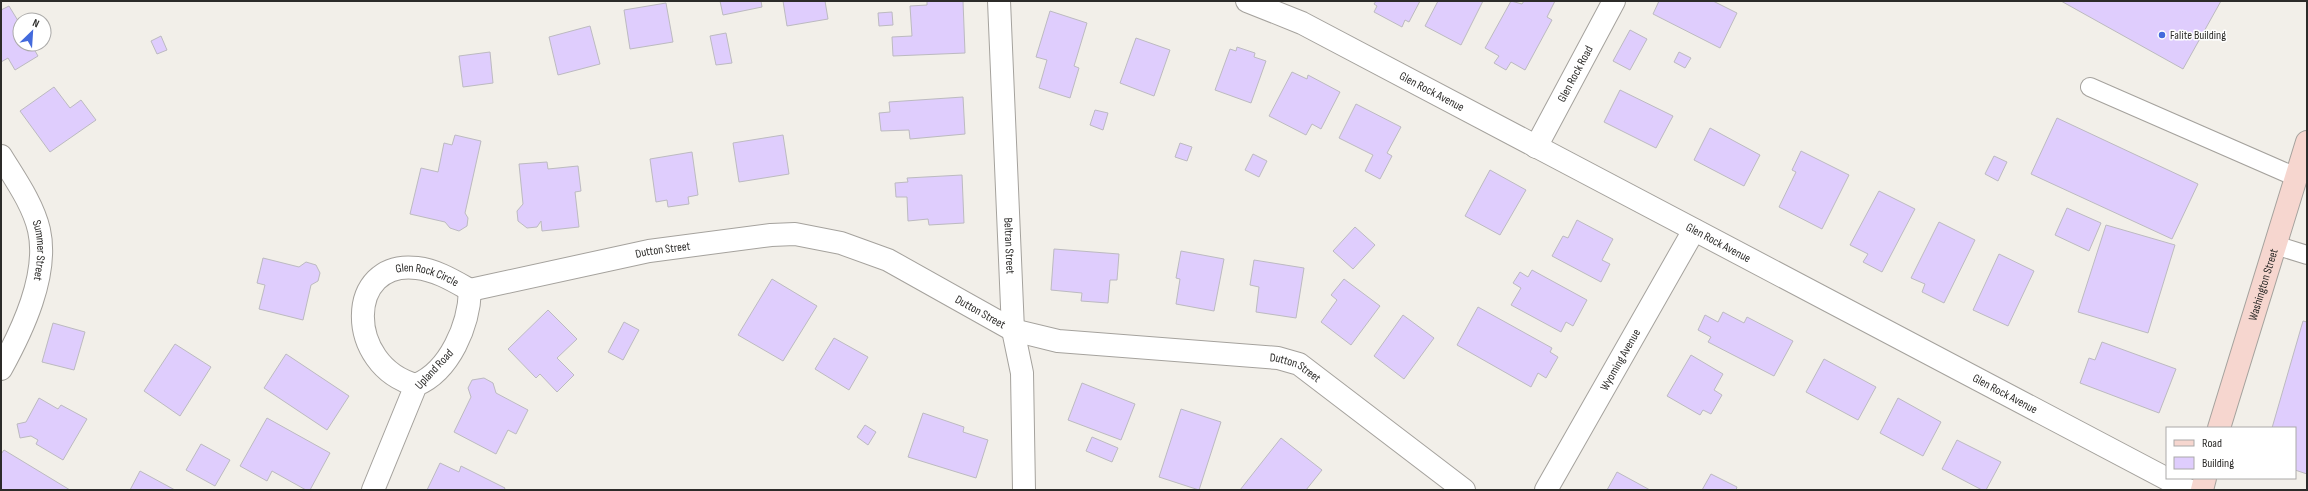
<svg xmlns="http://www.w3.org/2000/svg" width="2308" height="491" font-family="'Sofia Sans Condensed',sans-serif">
<rect width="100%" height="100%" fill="#f2efe9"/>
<path fill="#dfcdfd" stroke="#bcbac0" d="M720,1H761L762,7L723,15Z
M783,1H825L828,19L787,26Z
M927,1H963L965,53L893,56L892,37L912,36L910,6L927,5Z
M1376,1H1420L1409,22L1405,20L1402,27L1374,12L1377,6L1374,4Z
M1438,1H1483L1461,45L1425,26Z
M1511,1L1522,4L1524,1H1555L1547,17L1552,20L1525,70L1511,62L1506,70L1494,63L1499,56L1485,48Z
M1659,1H1713L1737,13L1720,48L1653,14Z
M2061,1H2221L2183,69Z
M666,3L673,42L630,49L624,10Z
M9,6L20,24V44H31L38,56L15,70L8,58L1,62V10Z
M1050,11L1087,23L1074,66L1079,68L1070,98L1039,88L1047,60L1036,57Z
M892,12L893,25L879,26L878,13Z
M590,26L600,64L558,75L549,37Z
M1630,30L1647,39L1630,70L1613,61Z
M726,33L732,63L716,65L710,36Z
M161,36L167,50L157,54L151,41Z
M1136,38L1170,50L1154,96L1120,83Z
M1237,47L1255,53L1254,57L1266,61L1251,103L1215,90L1230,49L1236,51Z
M490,52L493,83L463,87L459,56Z
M1679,52L1691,58L1685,68L1674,62Z
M1292,72L1307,79L1308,75L1340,92L1321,129L1312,124L1306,135L1269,116Z
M54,87L70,108L81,100L96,120L50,152L20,111Z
M1620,90L1673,116L1656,148L1604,122Z
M963,97L965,134L910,139L909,130L881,131L879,113L890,112L889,102Z
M1356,104L1401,127L1387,153L1392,156L1380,179L1365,171L1373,155L1339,138Z
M1095,110L1108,113L1103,130L1090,125Z
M2057,118L2198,184L2172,239L2031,174Z
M1710,128L1760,155L1744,186L1694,160Z
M455,135L481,141L465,213L468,218L467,226L459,231L450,228L445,222L410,214L421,168L438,172L444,143L452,145Z
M783,135L789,174L739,182L733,143Z
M1180,143L1192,147L1187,161L1175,157Z
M1801,151L1849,175L1822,229L1779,207L1796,172L1792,170Z
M692,152L698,195L688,197L689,204L668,207L667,200L656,202L650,159Z
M1253,154L1267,161L1259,177L1245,170Z
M1994,156L2007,162L1998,181L1985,174Z
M547,162L548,169L578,166L581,191L575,192L579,227L542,231L541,221L537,227L527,228L518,221L517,211L523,204L519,164Z
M1490,170L1526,190L1500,235L1465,216Z
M962,175L964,223L929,225L928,219L908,221L907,197H896L895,183L908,182L907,178Z
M1879,191L1915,209L1882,272L1863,262L1868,254L1850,245Z
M2067,208L2101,223L2089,251L2055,235Z
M1577,220L1613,239L1602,260L1610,264L1601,282L1552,256L1563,236L1568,238Z
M1939,222L1975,240L1944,303L1922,292L1925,284L1911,278Z
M2106,225L2175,245L2148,333L2078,312Z
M1355,227L1375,245L1353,269L1333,251Z
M1054,249L1119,254L1117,280H1110L1108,303L1081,301L1082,293L1051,290Z
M1181,251L1224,259L1214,311L1176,304L1180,279L1176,278Z
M1999,254L2034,271L2008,326L1973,310Z
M263,258L299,267L306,262L316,265L320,273L318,281L311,285L303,320L259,309L265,285L257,283Z
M1254,260L1304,268L1296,318L1256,312L1259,287L1250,285Z
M1532,270L1587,300L1573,326L1566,322L1561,332L1511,305L1521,288L1513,283L1520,272L1528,277Z
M772,279L817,306L783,361L738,335Z
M1344,279L1380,306L1351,345L1321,322L1337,300L1331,295Z
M1478,307L1552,348L1550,352L1558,357L1546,378L1538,373L1531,387L1457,345Z
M548,310L577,339L557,358L574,375L557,392L540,374L536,378L508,349Z
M1723,312L1744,323L1747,317L1793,341L1774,376L1708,342L1711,337L1698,330L1705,315L1718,322Z
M1403,315L1434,338L1404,379L1374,356Z
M2303,321L2307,322V474L2295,470V428H2272Z
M624,322L639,330L623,360L608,352Z
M53,323L85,332L74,370L42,362Z
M834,338L868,357L849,390L815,369Z
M2102,342L2176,369L2159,413L2080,383L2089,358L2095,360Z
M175,344L211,367L180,416L144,391Z
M286,354L349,396L327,430L264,388Z
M1691,355L1723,374L1714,390L1722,395L1711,414L1703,410L1700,415L1667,396Z
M1824,359L1876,387L1858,420L1806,392Z
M484,378L493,383L496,393L528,410L516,434L508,430L496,454L454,432L471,397L468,388L472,380Z
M1082,383L1135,404L1121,440L1068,420Z
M39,398L58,409L61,405L87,419L63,460L36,444L38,440L31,436L20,438L17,424L26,422Z
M1898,398L1941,422L1923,456L1880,433Z
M1181,409L1221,422L1199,490L1159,477Z
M923,413L964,427L963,432L988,440L976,478L908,457Z
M267,418L330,453L310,490H306L272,471L267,481L240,466Z
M865,425L876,432L868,445L857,437Z
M1092,437L1118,448L1112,462L1086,451Z
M1281,438L1322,470L1306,490H1240Z
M1957,440L2001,462L1986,490H1982L1942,469Z
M201,444L230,460L215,486L186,470Z
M4,450L70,490H1V454Z
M440,463L459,472L461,466L505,488L504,490H427Z
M140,471L175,490H130Z
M1617,472L1650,490H1607Z
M1711,474L1737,487L1736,490H1702Z"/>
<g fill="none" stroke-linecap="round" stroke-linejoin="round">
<defs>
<path id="service" d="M2090,87L2296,177
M2275,245L2307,255"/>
<g id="minor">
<path id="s1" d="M999,1L1013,330L1022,373L1024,490"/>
<path id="s2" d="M1247,1L1302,23L2188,490"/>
<path id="s3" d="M1536,147L1614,1"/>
<path id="s4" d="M1,156C15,179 33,204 39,230C49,275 22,331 1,369"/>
<path id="s5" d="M470,290L649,251L771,235L795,234L841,243L888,260L1013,330L1058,341L1278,358L1299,364L1464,490"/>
<path id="s6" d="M416,385C345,366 345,259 417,268C436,270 454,281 470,290"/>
<path d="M373,490L416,385C450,371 469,325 470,290"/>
<path id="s7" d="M1546,490L1694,230"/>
</g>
<g id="secondary">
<path id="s8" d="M2219,428L2307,142"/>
<path d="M2202,490L2205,478"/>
</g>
</defs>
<use href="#service" stroke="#a5a29d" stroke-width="20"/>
<use href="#minor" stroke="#a5a29d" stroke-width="24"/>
<use href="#secondary" stroke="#a5a29d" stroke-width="24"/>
<use href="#service" stroke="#fff" stroke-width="18"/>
<use href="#minor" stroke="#fff" stroke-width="22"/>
<use href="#secondary" stroke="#f6d6cf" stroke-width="22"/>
</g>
<circle fill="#436adc" stroke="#fff" stroke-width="1.5" cx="2162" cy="35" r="4"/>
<g text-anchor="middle" stroke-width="3" stroke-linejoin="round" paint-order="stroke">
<g font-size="12" fill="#2c2b29" stroke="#fff" text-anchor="start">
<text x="2170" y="39">Falite Building</text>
</g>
<g font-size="12" fill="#2c2b29" stroke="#fff">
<text dy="4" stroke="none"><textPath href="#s3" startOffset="83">Glen Rock Road</textPath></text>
<text dy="4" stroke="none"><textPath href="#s2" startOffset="206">Glen Rock Avenue</textPath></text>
<text dy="4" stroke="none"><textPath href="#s2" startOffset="530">Glen Rock Avenue</textPath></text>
<text dy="4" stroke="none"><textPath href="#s1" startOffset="245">Beltran Street</textPath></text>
<text dy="4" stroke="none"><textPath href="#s4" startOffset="104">Summer Street</textPath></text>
<text dy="4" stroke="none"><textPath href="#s5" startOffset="197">Dutton Street</textPath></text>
<text dy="4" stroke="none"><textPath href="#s6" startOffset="188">Glen Rock Circle</textPath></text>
<text dy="4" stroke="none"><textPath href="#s8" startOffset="150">Washington Street</textPath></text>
<text dy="4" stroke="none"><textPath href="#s5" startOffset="533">Dutton Street</textPath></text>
<text dy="4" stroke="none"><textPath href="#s7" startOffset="150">Wyoming Avenue</textPath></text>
<text transform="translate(434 369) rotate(-47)" y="4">Upland Road</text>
<text dy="4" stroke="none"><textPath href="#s5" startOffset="857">Dutton Street</textPath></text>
<text dy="4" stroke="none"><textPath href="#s2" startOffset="854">Glen Rock Avenue</textPath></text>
</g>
</g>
<rect width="2308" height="491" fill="none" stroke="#2c2b29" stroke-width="4"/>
<rect x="2166" y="427" width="130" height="52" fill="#ffffff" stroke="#abaaa9"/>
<rect x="2174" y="440" width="20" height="6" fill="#f6d6cf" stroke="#abaaa9"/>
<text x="2202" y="447" font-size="12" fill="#2c2b29">Road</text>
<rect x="2174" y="457" width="20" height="12" fill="#dfcdfd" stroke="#abaaa9"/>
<text x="2202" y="467" font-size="12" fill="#2c2b29">Building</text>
<g transform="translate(32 32) rotate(25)"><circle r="19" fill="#ffffff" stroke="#abaaa9"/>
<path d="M0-3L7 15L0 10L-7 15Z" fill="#436adc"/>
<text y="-6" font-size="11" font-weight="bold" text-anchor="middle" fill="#2c2b29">N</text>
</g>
</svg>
